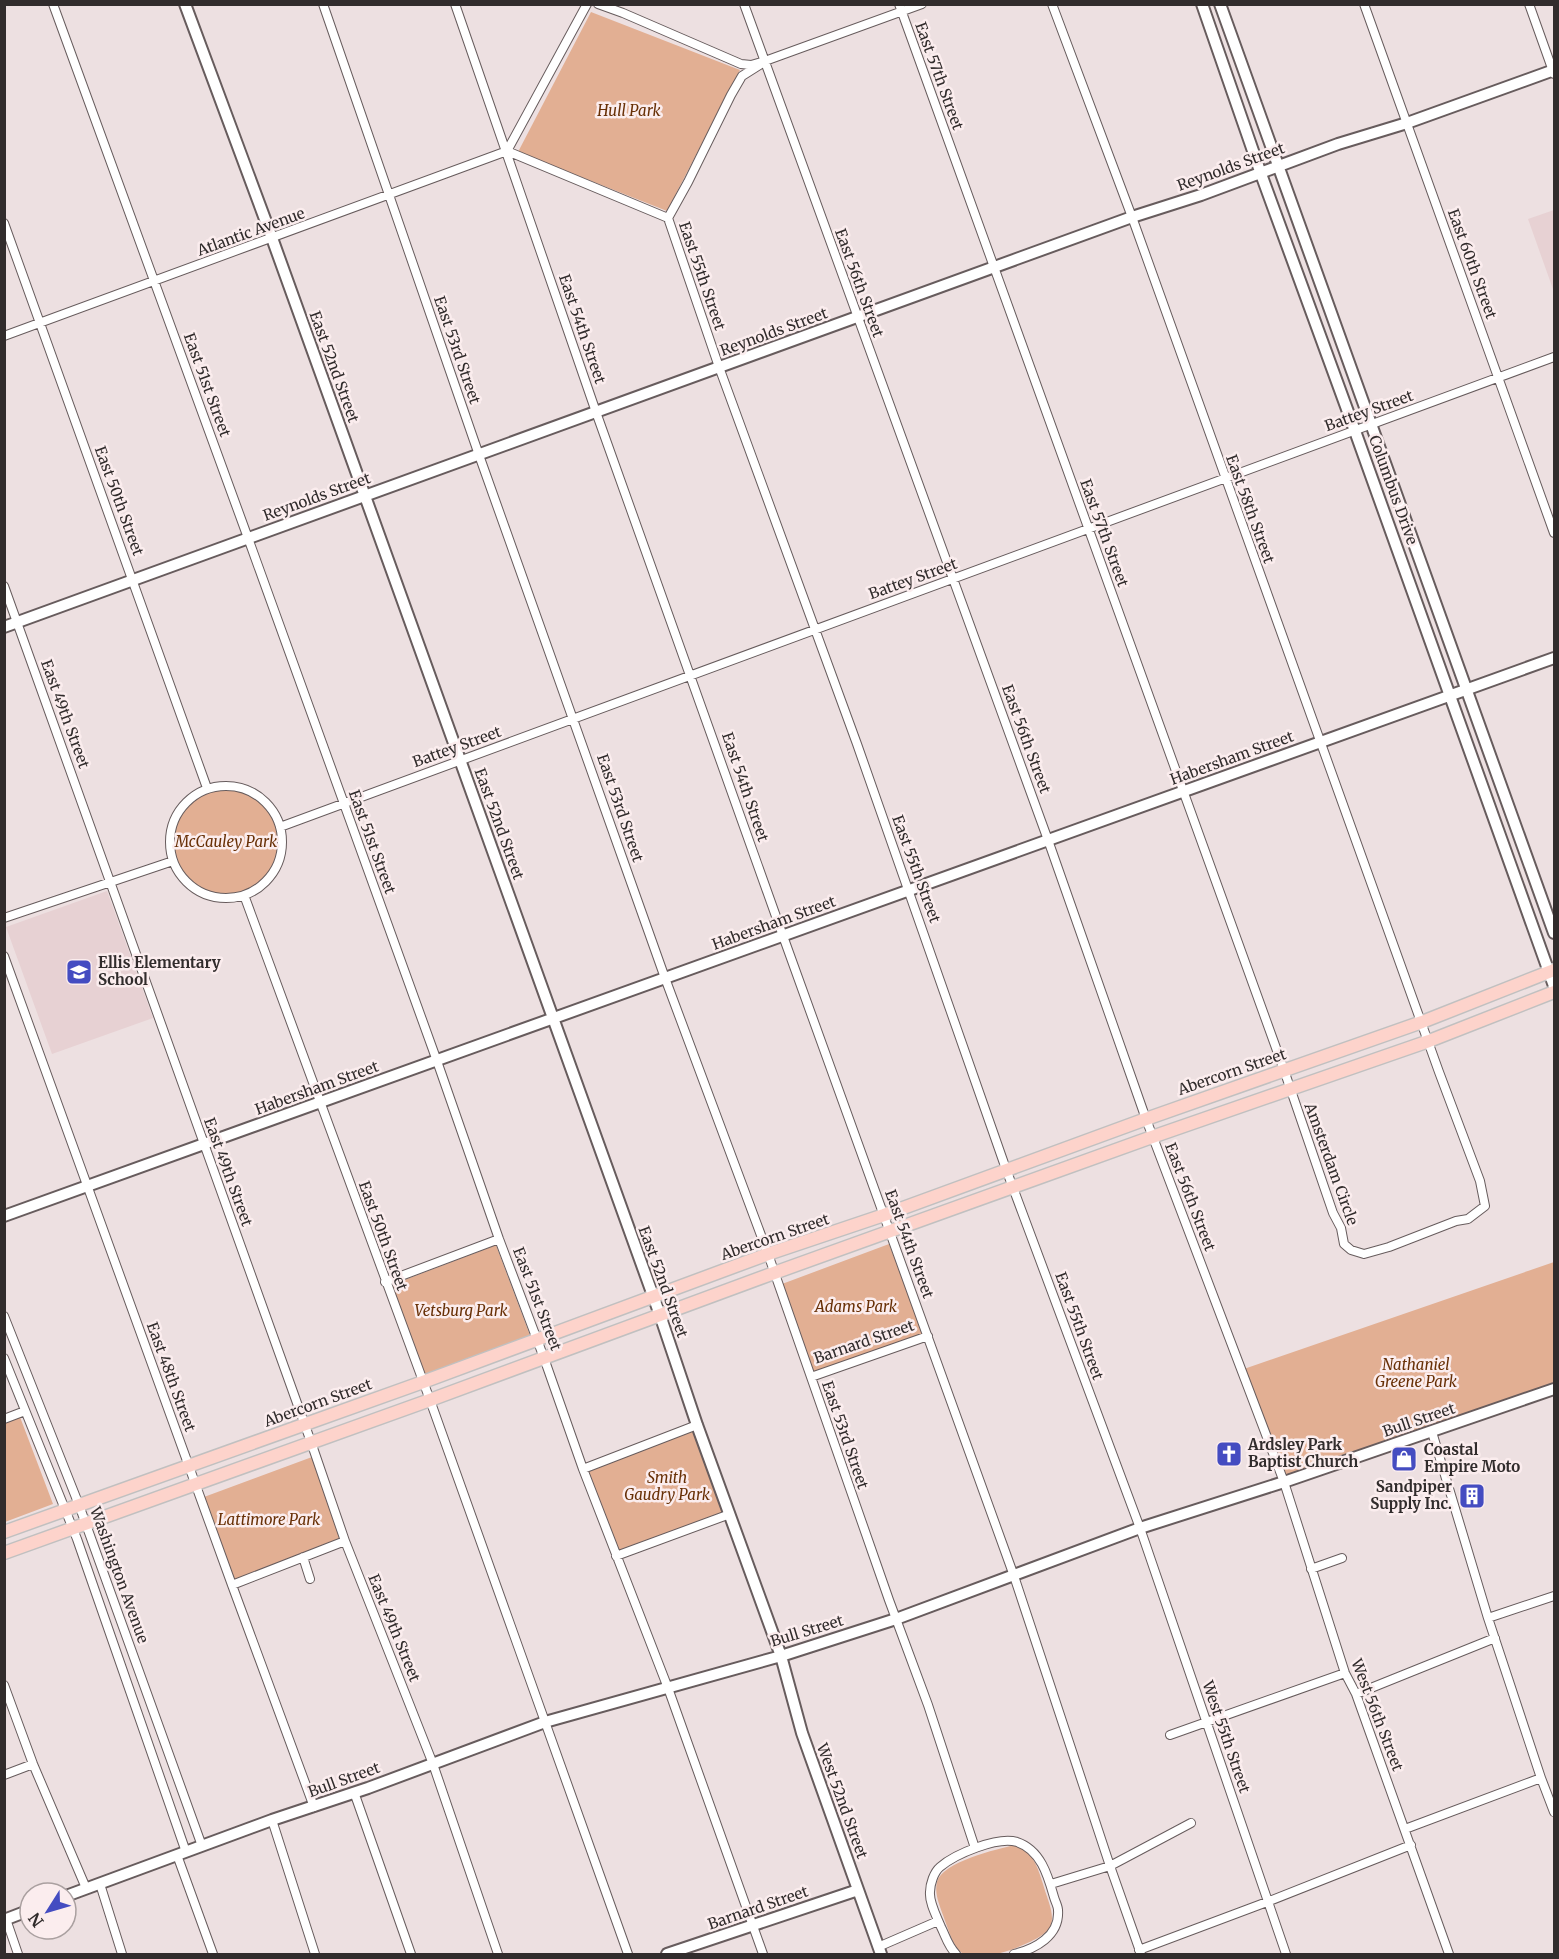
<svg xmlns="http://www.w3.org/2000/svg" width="1559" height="1959" font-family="Merriweather,serif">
<rect width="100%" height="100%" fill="#ede0e1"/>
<path fill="#e7d1d3" d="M1554,210V292L1528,219Z
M107,891L153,1018L52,1054L6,927Z"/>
<path fill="#e2af93" d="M591,12L740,70L667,211L518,152Z
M170 842a56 56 0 1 1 112 0a56 56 0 1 1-112 0Z
M889,1244L923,1334L813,1372L782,1284Z
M496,1245L531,1338L425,1377L391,1285Z
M1554,1262V1389L1284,1482L1241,1370Z
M20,1417L53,1504L5,1522V1423Z
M697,1425L730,1514L616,1556L583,1469Z
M312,1457L340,1539L235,1580L204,1497Z
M1015,1845C1034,1854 1037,1865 1043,1884C1046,1896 1055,1913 1051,1925C1047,1938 1008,1952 995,1954C985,1956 973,1954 963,1954C952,1945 949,1931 944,1918C940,1906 934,1894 937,1882C942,1862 997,1849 1015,1845Z"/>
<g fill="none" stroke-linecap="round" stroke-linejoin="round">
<defs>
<path id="street" d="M53,4L248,538L437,1061L499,1239L544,1358L583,1469L668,1688L763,1954
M323,4L479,455L665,978L768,1254L889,1600L928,1705L975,1848
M455,4L596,412L783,936L1014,1576L1110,1866L1141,1954
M598,4L623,13L741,64L751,65L765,61L922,4
M744,4L1048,840L1146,1119L1284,1482L1345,1673L1356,1694L1449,1954
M899,4L1284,1070L1333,1213L1341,1228L1344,1244L1351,1250L1364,1254L1389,1247L1456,1221L1468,1219L1485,1206L1480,1181L1439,1072L1132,217L1052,4
M1364,4L1554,533
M1529,4L1554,74
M507,151L668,218
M668,218L719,367L857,744L1006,1169L1140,1528L1286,1954
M668,218L688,182L731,95L742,76L761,64
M4,223L207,788
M4,336L507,151L587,4
M4,586L311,1442L345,1541L433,1764L498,1954
M170 842a56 56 0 1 1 112 0a56 56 0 1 1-112 0Z
M280,827L1554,357
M244,895L430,1400L628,1954
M4,918L173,861
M4,956L232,1585L314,1807
M385,1282L499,1239
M4,1316L79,1505L202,1846
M4,1358L77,1539L186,1852
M811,1377L928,1336
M4,1419L25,1411
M1432,1432L1488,1618L1541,1778L1554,1812
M583,1469L697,1425
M616,1556L730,1514
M303,1557L310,1579
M1311,1569L1342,1558
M232,1585L345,1541
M1488,1618L1554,1596
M4,1685L33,1764L86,1888
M1356,1694L1495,1638
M1170,1735L1345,1673
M4,1775L33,1764
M354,1792L411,1954
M272,1820L315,1954
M1405,1829L1541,1778
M177,1855L213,1954
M100,1884L122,1954
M1051,1884L1110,1866L1191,1823
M6,1919L18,1954
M878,1947L938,1921
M1139,1950L1267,1902L1411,1845
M956,1954C948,1946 946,1937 941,1927C937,1917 929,1903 930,1892C930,1884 934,1872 940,1867C955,1854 998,1836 1017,1842C1041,1850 1048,1876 1054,1897C1055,1901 1058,1906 1058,1910C1060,1936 1035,1949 1014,1954"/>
<path id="secondary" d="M185,4L272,238L660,1315L697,1425L781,1656L802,1733L881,1954
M1202,4L1261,174L1355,431L1554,986
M1220,4L1554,933
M4,627L1132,217L1201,195L1338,144L1407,123L1554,70
M4,1216L1554,658
M66,1896L272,1820L368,1788L545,1722L781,1656L896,1619L1140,1528L1284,1482L1554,1389
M4,1920L30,1910
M667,1954L858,1890"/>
<path id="primary" d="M4,1532L423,1382L768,1254L884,1215L1146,1119L1422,1022L1554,970
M4,1553L430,1400L774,1273L1152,1137L1429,1041L1554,992"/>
</defs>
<use href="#street" stroke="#675c5d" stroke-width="10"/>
<use href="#secondary" stroke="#675c5d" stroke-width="14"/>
<use href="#primary" stroke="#c1c0c0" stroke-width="15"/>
<use href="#street" stroke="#fff" stroke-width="8"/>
<use href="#secondary" stroke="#fff" stroke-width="10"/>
<use href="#primary" stroke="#fdd3cb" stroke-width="12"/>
</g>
<defs>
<symbol id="school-square" viewBox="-11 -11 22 22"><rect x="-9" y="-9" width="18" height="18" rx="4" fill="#444cc1" stroke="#fbedee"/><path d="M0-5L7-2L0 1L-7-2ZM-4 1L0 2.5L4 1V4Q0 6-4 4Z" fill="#fff"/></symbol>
<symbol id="church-square" viewBox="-11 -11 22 22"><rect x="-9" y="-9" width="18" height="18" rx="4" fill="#444cc1" stroke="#fbedee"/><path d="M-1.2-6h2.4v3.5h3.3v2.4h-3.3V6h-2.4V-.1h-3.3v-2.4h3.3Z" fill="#fff"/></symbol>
<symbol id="shop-square" viewBox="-11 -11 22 22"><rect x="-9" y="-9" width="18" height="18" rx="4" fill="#444cc1" stroke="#fbedee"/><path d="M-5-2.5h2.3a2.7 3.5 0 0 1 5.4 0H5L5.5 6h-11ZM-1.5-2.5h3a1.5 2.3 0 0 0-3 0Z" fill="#fff"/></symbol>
<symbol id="building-square" viewBox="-11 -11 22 22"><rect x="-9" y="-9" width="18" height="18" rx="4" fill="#444cc1" stroke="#fbedee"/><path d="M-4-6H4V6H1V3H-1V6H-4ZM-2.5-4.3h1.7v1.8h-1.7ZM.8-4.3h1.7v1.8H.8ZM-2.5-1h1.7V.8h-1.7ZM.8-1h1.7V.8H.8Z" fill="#fff"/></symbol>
</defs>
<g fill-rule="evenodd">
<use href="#school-square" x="64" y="957" width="30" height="30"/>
<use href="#church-square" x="1214" y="1439" width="30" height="30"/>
<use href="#shop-square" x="1389" y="1444" width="30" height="30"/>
<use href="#building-square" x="1457" y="1481" width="30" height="30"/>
</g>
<g text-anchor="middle" stroke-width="5" stroke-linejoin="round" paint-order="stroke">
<g font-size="15" fill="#312c2c" stroke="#fbedee">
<text transform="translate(939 76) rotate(70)" y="5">East 57th Street</text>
<text transform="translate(1231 167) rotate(-20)" y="5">Reynolds Street</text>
<text transform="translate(251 232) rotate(-20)" y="5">Atlantic Avenue</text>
<text transform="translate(1472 264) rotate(70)" y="5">East 60th Street</text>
<text transform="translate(702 276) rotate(71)" y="5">East 55th Street</text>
<text transform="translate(859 283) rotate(70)" y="5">East 56th Street</text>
<text transform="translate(582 329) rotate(71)" y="5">East 54th Street</text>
<text transform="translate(774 332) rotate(-20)" y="5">Reynolds Street</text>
<text transform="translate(457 350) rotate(71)" y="5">East 53rd Street</text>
<text transform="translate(334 367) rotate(70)" y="5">East 52nd Street</text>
<text transform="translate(207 385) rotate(70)" y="5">East 51st Street</text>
<text transform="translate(1369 411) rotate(-20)" y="5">Battey Street</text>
<text transform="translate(1393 490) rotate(70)" y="5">Columbus Drive</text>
<text transform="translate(317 497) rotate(-20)" y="5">Reynolds Street</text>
<text transform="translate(119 501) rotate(70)" y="5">East 50th Street</text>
<text transform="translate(1250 509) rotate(70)" y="5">East 58th Street</text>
<text transform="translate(1104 533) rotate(70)" y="5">East 57th Street</text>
<text transform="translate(913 579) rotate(-20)" y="5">Battey Street</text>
<text transform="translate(65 714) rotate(70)" y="5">East 49th Street</text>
<text transform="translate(1026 739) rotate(70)" y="5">East 56th Street</text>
<text transform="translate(457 747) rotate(-20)" y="5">Battey Street</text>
<text transform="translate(1232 758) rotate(-20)" y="5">Habersham Street</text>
<text transform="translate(745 787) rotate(71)" y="5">East 54th Street</text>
<text transform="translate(620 808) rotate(71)" y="5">East 53rd Street</text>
<text transform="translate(499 824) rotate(70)" y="5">East 52nd Street</text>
<text transform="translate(372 842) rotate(70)" y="5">East 51st Street</text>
<text transform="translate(916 869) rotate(70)" y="5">East 55th Street</text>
<text transform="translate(774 923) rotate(-20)" y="5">Habersham Street</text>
<text transform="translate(1232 1072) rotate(-19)" y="5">Abercorn Street</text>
<text transform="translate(317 1088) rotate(-20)" y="5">Habersham Street</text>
<text transform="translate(1331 1164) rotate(70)" y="5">Amsterdam Circle</text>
<text transform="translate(228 1172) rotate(70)" y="5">East 49th Street</text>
<text transform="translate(1190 1197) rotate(69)" y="5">East 56th Street</text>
<text transform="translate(383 1236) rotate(70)" y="5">East 50th Street</text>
<text transform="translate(775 1237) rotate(-19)" y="5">Abercorn Street</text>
<text transform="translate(909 1244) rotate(70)" y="5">East 54th Street</text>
<text transform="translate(663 1282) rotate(70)" y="5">East 52nd Street</text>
<text transform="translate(537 1299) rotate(69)" y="5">East 51st Street</text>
<text transform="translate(1079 1326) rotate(70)" y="5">East 55th Street</text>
<text transform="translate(864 1342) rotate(-19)" y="5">Barnard Street</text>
<text transform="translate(171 1377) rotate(70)" y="5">East 48th Street</text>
<text transform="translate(318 1403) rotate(-20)" y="5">Abercorn Street</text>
<text transform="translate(1419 1420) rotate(-19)" y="5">Bull Street</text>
<text transform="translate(845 1435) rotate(71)" y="5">East 53rd Street</text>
<text transform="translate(119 1575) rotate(70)" y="5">Washington Avenue</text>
<text transform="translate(394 1628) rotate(68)" y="5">East 49th Street</text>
<text transform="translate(807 1631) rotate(-17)" y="5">Bull Street</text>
<text transform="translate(1377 1715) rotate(69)" y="5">West 56th Street</text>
<text transform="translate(1226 1737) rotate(71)" y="5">West 55th Street</text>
<text transform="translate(344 1780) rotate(-20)" y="5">Bull Street</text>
<text transform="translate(842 1801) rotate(70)" y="5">West 52nd Street</text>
<text transform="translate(758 1908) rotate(-19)" y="5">Barnard Street</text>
</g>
<g font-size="15" font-style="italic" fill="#683006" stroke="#fbedee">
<text x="629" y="116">Hull Park</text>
<text x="226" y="847">McCauley Park</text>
<text x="856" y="1312">Adams Park</text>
<text x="461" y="1316">Vetsburg Park</text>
<text x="1416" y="1370">Nathaniel<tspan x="1416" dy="17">Greene Park</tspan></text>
<text x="667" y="1483">Smith<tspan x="667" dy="17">Gaudry Park</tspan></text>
<text x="269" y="1525">Lattimore Park</text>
</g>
<g font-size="15" font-weight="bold" fill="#312c2c" stroke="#fbedee" text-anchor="start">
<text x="98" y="968">Ellis Elementary<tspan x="98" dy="17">School</tspan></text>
<text x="1248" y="1450">Ardsley Park<tspan x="1248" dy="17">Baptist Church</tspan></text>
<text x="1424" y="1455">Coastal<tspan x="1424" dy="17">Empire Moto</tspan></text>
<text x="1452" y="1492" text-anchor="end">Sandpiper<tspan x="1452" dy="17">Supply Inc.</tspan></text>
</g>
</g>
<rect width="1559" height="1959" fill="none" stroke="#312c2c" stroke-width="12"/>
<g transform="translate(48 1911) rotate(233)"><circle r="28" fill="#fbedee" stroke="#aaa0a0" stroke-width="1.5"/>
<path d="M0-4.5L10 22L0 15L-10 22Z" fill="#444cc1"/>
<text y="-9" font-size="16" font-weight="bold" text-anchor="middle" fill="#312c2c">N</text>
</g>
</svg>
